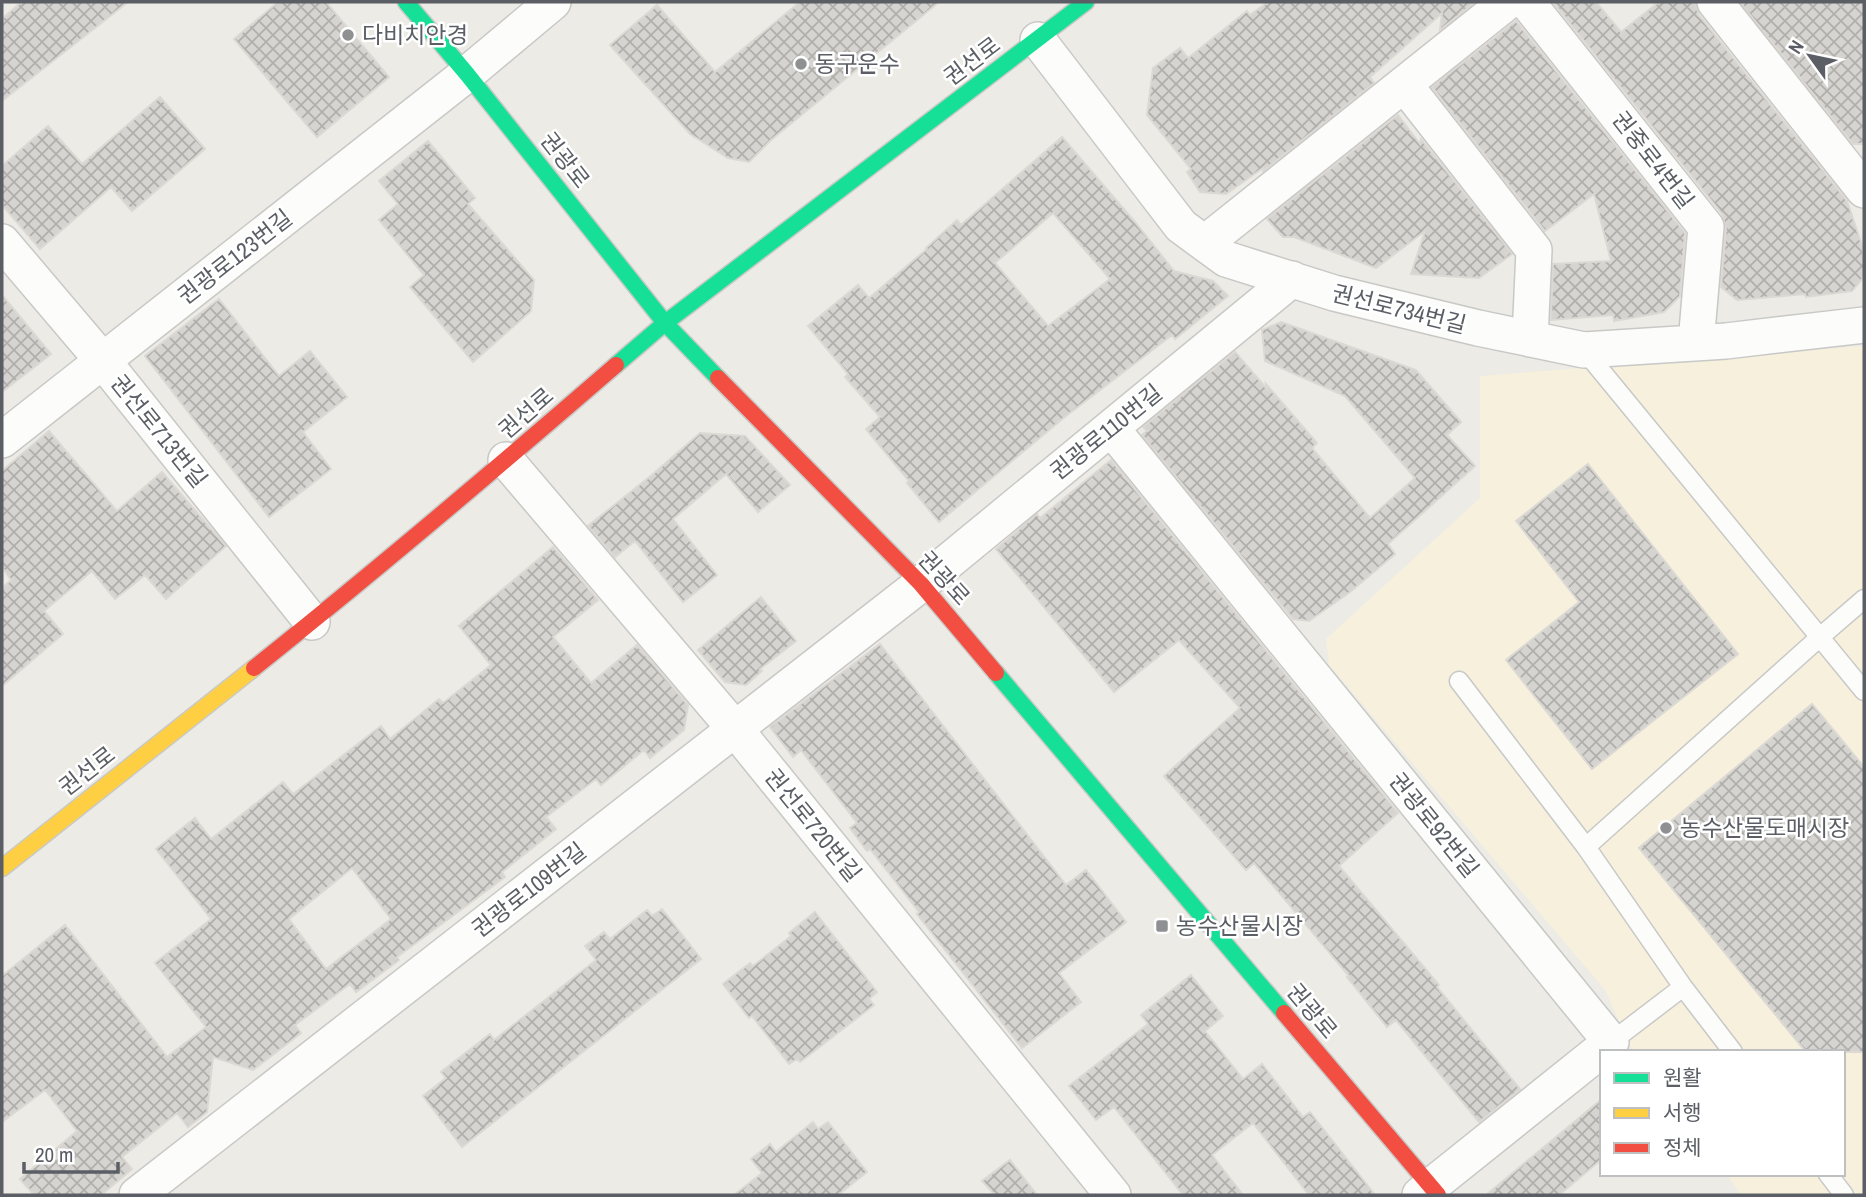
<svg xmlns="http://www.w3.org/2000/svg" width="1866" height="1197" font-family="'Archivo Narrow','Noto Sans KR',sans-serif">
<defs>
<pattern id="building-cross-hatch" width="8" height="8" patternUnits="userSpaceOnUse" patternTransform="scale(1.75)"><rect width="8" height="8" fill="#d5d4d0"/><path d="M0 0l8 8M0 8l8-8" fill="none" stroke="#b0afac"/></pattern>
</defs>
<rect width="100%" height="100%" fill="#ecebe5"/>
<path fill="#f6f0dd" d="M1864,346V1195H1741L1727,1174H1843V1052H1633L1605,990L1329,665L1326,639L1480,498V376Z"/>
<path fill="url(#building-cross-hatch)" stroke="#dcd9d4" stroke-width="2" fill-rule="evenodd" d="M21,2H128L2,101V19Z
M278,2H326L389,77L317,137L234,39Z
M800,2H939L771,140L749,162L728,158L690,134L610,45L657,5L715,72Z
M1268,2H1475L1440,30L1442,13L1370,77L1374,83L1263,171V168L1226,194L1200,192L1187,172L1191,169L1147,115L1153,68L1180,48L1188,58L1247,11L1250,15Z
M1553,2H1596L1621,32L1659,2H1695L1699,15L1847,201L1862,245L1864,260V277L1852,291L1806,297L1805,294L1737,300L1721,287L1726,229L1722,214Z
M1740,2H1864V144H1853Z
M1516,21L1685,233L1680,296L1664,312L1614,321L1613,315L1551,320L1553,264L1611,261L1594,194L1545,231L1432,87Z
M160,97L205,149L132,211L111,187L40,249L2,205V166L48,126L82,164Z
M1398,115L1420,144L1421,139L1512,254L1479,278L1411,274L1425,231L1376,268L1294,237H1283L1267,219Z
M1062,137L1135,222L1174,271L1213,281L1228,296L1175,339L1172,335L1066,416L939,522L907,483L909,481L866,429L880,417L845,377L848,374L808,326L858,285L869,298L927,249L926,248L957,220L961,225ZM1053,213L1110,279L1048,326L995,263Z
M428,141L475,198L468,204L534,280L531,311L473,362L410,287L424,275L379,220L398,204L379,181Z
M2,295L51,354L2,392Z
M219,299L279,376L310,351L347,397L303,432L331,469L269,517L145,356Z
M1281,322L1416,370L1461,422L1447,435L1475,466L1388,544L1395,554L1350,592L1309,621L1293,619L1142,435L1147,431L1143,427L1235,352L1267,389L1266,384L1317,443L1312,448L1370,518L1415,478L1345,396L1265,361L1262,330Z
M49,431L117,511L162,472L226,546L166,599L145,575L115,599L92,571L44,611L63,634L2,686V588L11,580L2,567V471Z
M700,433L745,436L790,485L758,512L726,474L673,519L717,575L683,602L635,541L615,557L588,526L653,474Z
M1111,460L1398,813L1339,866L1439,985L1437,987L1520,1089L1479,1122L1396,1020L1387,1027L1347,977L1349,976L1254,863L1246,870L1164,776L1240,708L1179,640L1114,692L996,549L1037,514L1040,518Z
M1588,464L1738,654L1592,769L1506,660L1579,602L1516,521Z
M553,547L598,600L553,637L591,683L637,645L688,705L684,730L650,758L644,750L601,785L596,779L546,817L556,829L502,872L505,877L397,957L399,960L356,992L350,984L295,1025L301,1033L253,1070L213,1057L207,1112L188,1127L177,1113L122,1157L132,1169L101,1195H34L20,1179L77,1131L45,1090L2,1122V976L65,925L167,1057L206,1027L155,963L211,919L156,849L195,818L211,839L283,782L293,794L381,726L390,739L439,699L443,703L491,665L459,626ZM352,868L391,919L326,969L289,919Z
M761,597L796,641L760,669L762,671L746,685L725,682L698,650Z
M880,644L1066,885L1086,870L1126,922L1059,973L1081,1002L1022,1048L917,914L919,912L870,849L867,851L850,828L857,823L801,750L793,757L770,727Z
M1812,704L1864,767V1052H1806L1639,848Z
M662,909L701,959L462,1147L423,1096L446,1078L441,1072L490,1034L494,1040L596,960L585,946L604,932L610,939L647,910L652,916Z
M815,912L877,992L869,999L874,1005L800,1062L797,1059L789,1064L752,1016L749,1018L723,984L750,963L753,966L791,936L789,933Z
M1191,975L1223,1016L1205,1031L1243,1079L1262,1064L1303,1117L1310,1112L1375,1195H1309L1253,1123L1212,1155L1243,1195H1183L1114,1107L1096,1120L1069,1086L1148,1024L1141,1015Z
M1602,1099V1159L1559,1195H1486Z
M813,1122L818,1129L828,1122L867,1172L838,1195H734L762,1173L751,1159L770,1144L776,1152Z
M1010,1160L1037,1195H995L982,1181Z"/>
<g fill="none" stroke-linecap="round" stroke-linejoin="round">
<defs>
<path id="lane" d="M1584,350L1864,691
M1459,681L1586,847L1683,987L1733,1052
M1586,847L1820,637L1864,599
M1611,1042L1683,987
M1828,1174L1844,1195"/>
<path id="street" d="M1527,2L1706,227L1696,343
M1715,2L1864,190
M1038,40L1181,226L1226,259L1334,293L1478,328L1584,350L1726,341L1864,325
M1404,84L1534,250L1530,339
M2,242L103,361L312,622
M1205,243L1507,2
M1111,428L1611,1042L1420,1195
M2,440L467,74L553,2
M506,460L735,729L1113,1195
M137,1195L921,584L1292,279"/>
<path id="fast" d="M406,2L467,74L665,323L718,378
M616,365L665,323L1086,2
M996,673L1284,1013"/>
<path id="slow" d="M2,868L254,668"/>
<path id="jam" d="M718,378L921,584L996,673
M254,668C377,570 497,468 616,365
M1284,1013L1438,1195"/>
</defs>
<use href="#lane" stroke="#c8c8c7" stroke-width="21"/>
<use href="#street" stroke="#c8c8c7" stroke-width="38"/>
<use href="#fast" stroke="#c8c9c7" stroke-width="19"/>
<use href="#slow" stroke="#c8c9c7" stroke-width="19"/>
<use href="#jam" stroke="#c8c9c7" stroke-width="19"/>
<use href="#lane" stroke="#fcfcfb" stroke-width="18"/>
<use href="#street" stroke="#fcfcfb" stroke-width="35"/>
<use href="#fast" stroke="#16e098" stroke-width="16"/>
<use href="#slow" stroke="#ffcf43" stroke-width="16"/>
<use href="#jam" stroke="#f24e42" stroke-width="16"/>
</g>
<g fill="#8e9092" stroke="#fff" stroke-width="2.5">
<circle cx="348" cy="35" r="7"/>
<circle cx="801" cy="64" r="7"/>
<circle cx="1666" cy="828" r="7"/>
<rect x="1155" y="919" width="14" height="14" rx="3.5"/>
</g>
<g text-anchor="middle" stroke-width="5" stroke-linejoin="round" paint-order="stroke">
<g font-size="23" fill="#5b5f65" stroke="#fff" text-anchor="start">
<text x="362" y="43">다비치안경</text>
<text x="815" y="72">동구운수</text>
<text x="1680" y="836">농수산물도매시장</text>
<text x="1176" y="934">농수산물시장</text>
</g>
<g font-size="23" fill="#5b5f65" stroke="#fff">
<text transform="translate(972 61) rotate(-37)" y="8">권선로</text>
<text transform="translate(565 160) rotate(52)" y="8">권광로</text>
<text transform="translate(1653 160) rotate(52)" y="8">권중로4번길</text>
<text transform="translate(235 257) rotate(-38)" y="8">권광로123번길</text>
<text transform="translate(1399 309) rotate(14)" y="8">권선로734번길</text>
<text transform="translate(526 413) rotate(-41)" y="8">권선로</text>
<text transform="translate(159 431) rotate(51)" y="8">권선로713번길</text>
<text transform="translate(1106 432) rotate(-39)" y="8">권광로110번길</text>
<text transform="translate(944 578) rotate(48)" y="8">권광로</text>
<text transform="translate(87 771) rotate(-38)" y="8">권선로</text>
<text transform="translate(813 825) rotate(51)" y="8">권선로720번길</text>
<text transform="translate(1434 825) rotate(51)" y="8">권광로92번길</text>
<text transform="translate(529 890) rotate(-38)" y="8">권광로109번길</text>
<text transform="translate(1312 1011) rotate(50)" y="8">권광로</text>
</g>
</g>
<rect width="1866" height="1197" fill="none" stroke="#5b5f65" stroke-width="7"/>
<rect x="1600" y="1050" width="245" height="126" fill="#ffffff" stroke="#bdbfc1" stroke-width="2"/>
<rect x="1614" y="1073" width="35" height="10" fill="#16e098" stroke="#bdbfc1" stroke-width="2"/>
<text x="1663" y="1085" font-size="21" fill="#5b5f65">원활</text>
<rect x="1614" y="1108" width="35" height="10" fill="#ffcf43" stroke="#bdbfc1" stroke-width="2"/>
<text x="1663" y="1120" font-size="21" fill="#5b5f65">서행</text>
<rect x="1614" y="1143" width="35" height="10" fill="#f24e42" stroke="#bdbfc1" stroke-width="2"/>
<text x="1663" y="1155" font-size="21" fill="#5b5f65">정체</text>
<g transform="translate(1810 56) rotate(303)" stroke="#ffffff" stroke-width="5" paint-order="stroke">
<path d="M0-5L12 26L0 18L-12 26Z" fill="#5b5f65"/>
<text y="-10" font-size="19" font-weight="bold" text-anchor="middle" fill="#5b5f65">N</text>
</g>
<path d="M24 1162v10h94v-10" fill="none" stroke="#5b5f65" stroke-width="3.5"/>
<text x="35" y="1162" font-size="21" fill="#5b5f65" stroke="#ffffff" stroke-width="5" paint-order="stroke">20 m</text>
</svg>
